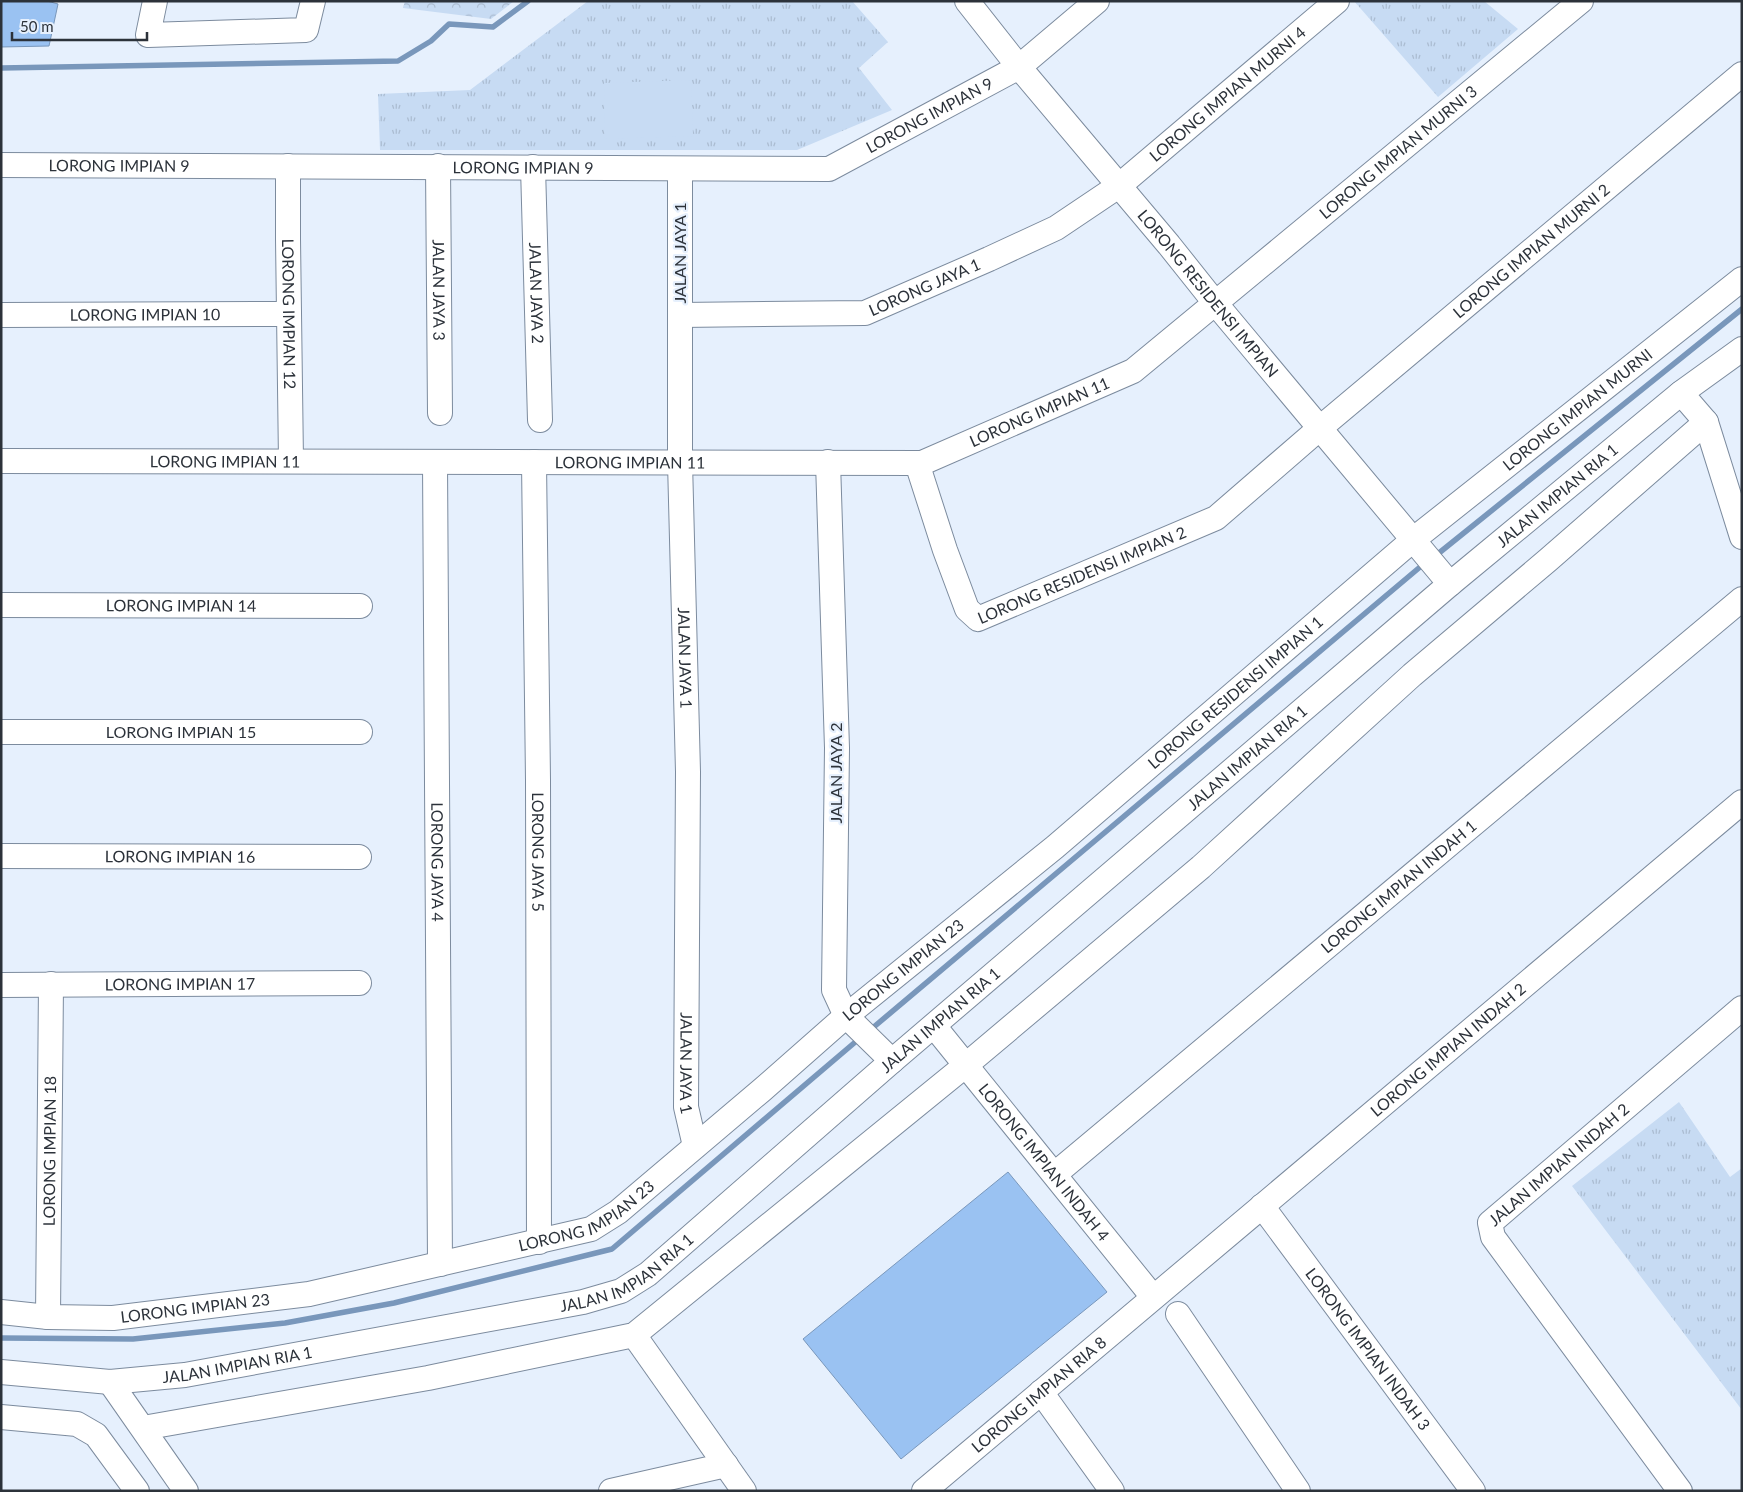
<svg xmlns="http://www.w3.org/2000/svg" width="1743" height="1492" font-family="Lato,sans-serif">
<defs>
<pattern id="forest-crowns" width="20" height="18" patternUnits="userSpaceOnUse" patternTransform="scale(1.25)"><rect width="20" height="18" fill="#c7dbf3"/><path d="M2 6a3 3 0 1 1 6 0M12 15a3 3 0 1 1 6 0" fill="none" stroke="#abbcd1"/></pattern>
<pattern id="park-tufts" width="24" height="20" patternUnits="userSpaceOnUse" patternTransform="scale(1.25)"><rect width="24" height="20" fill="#c7dbf3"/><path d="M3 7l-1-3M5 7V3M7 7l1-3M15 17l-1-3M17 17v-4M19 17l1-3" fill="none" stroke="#abbcd1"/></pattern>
</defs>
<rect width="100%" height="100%" fill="#e6f0fd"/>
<path fill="url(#forest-crowns)" d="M405,1H514L491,19L403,8Z"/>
<path fill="url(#park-tufts)" d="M588,1H852L888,42L859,68L892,110L797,150H380L378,94L470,90Z
M1354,1H1484L1518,29L1438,97Z
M1679,1102L1730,1177L1742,1168V1410L1572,1186Z"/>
<path fill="#c7dbf3" d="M691,80L693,136L605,139L604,83Z"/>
<path fill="#9ac2f2" stroke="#7997bb" d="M1,1H47L58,4L49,46L1,47Z
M1008,1172L1107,1292L901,1459L803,1339Z"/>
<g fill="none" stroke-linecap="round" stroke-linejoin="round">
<path stroke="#7997bb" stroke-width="5.5" d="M1,68L398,61L431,41L449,24L493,27L528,1
M1434,557L1742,309
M869,1031L1426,562
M1,1338L133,1339L285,1323L394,1303L612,1249L860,1038"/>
<defs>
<g id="minor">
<path d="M155,1L148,35L306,30L313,1"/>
<path id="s1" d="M967,1L1019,67L1169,245L1216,304L1450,584"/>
<path id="s2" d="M1,165L829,169L1019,67L1097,1"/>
<path id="s3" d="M288,166V239L291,461"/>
<path id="s4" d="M438,166L440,413"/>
<path id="s5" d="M533,167L540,420"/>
<path id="s6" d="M680,169V462L688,772L686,1107L695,1146"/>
<path id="s7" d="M1,315L289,314"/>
<path id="s8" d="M680,315L865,313L989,259L1056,228L1120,185L1337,1"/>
<path d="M1681,393L1706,422L1742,537"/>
<path id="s9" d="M1,461L922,463L1133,371L1581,1"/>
<path id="s10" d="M435,462L440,1264"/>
<path id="s11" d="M534,462L538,780L539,1242"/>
<path d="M828,462L837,748L834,990L846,1016L892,1061"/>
<path id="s12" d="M917,463L945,550L967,609L978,619L1216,518L1320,428L1742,74"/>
<path id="s13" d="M1,605L360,606"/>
<path id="s14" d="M1,732H360"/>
<path id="s15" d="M1,856L359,857"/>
<path id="s16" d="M1,985L359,983"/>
<path id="s17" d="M934,1026L1153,1297"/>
<path id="s18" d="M1055,1174L1742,599"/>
<path id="s19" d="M1262,1206L1473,1491"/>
<path id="s20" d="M1,1312L48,1317L113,1318L309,1294L591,1229L618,1212L762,1090L846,1016L1055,847L1414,539L1742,279"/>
<path d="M1178,1314L1298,1491"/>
<path id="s21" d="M48,1317L51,984"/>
<path d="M634,1335L744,1491"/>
<path id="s22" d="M1,1372L110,1382L185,1375L583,1302L621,1291L648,1274L892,1061L1450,584L1681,393L1742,349"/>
<path d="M110,1382L186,1491"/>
<path d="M1041,1392L1112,1491"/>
<path d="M1,1417L77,1424L96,1435L137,1491"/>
<path d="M143,1428L428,1378L634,1335L966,1065L1201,867L1412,675L1548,560L1706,422"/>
<path d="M611,1491L726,1465"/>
<path id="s23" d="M924,1491L1742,802"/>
<path id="s24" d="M1680,1491L1493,1237L1490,1223L1742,1008"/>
</g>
</defs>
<use href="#minor" stroke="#7c8b9e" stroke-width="26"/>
<use href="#minor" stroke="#fff" stroke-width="24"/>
</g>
<g text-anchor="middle" stroke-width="4.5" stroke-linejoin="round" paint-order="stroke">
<g font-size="16" fill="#2c323a" stroke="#e6f0fd">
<text dy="6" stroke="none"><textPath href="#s8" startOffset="612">LORONG IMPIAN MURNI 4</textPath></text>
<text dy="6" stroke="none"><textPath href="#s2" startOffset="942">LORONG IMPIAN 9</textPath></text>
<text dy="6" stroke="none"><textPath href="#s9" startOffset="1495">LORONG IMPIAN MURNI 3</textPath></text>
<text dy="6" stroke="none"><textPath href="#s2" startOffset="118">LORONG IMPIAN 9</textPath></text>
<text dy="6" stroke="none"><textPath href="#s2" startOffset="522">LORONG IMPIAN 9</textPath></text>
<text dy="6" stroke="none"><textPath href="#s12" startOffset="841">LORONG IMPIAN MURNI 2</textPath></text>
<text transform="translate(680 253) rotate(-90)" y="6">JALAN JAYA 1</text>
<text dy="6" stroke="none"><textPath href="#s8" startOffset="250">LORONG JAYA 1</textPath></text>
<text dy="6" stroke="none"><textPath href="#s4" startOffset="124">JALAN JAYA 3</textPath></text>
<text dy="6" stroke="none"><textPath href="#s5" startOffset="126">JALAN JAYA 2</textPath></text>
<text dy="6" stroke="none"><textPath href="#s1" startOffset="379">LORONG RESIDENSI IMPIAN</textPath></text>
<text dy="6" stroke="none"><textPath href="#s7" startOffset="144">LORONG IMPIAN 10</textPath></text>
<text dy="6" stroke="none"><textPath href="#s3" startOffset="148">LORONG IMPIAN 12</textPath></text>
<text dy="6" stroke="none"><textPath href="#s20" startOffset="1882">LORONG IMPIAN MURNI</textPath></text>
<text dy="6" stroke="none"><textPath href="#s9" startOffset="1049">LORONG IMPIAN 11</textPath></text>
<text dy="6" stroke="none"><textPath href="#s9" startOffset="224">LORONG IMPIAN 11</textPath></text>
<text dy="6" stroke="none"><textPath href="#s9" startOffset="629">LORONG IMPIAN 11</textPath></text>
<text dy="6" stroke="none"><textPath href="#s22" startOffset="1858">JALAN IMPIAN RIA 1</textPath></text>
<text dy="6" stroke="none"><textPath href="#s12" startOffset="282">LORONG RESIDENSI IMPIAN 2</textPath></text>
<text dy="6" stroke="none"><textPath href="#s13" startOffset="180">LORONG IMPIAN 14</textPath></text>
<text dy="6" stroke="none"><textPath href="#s6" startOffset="489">JALAN JAYA 1</textPath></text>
<text dy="6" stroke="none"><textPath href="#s20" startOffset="1438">LORONG RESIDENSI IMPIAN 1</textPath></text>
<text dy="6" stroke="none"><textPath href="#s14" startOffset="180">LORONG IMPIAN 15</textPath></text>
<text dy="6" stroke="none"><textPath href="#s22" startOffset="1452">JALAN IMPIAN RIA 1</textPath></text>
<text transform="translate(836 773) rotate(-90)" y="6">JALAN JAYA 2</text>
<text dy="6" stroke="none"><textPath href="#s11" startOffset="390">LORONG JAYA 5</textPath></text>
<text dy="6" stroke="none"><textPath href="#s15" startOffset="179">LORONG IMPIAN 16</textPath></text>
<text dy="6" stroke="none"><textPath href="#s10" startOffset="400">LORONG JAYA 4</textPath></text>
<text dy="6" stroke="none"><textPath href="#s18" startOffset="448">LORONG IMPIAN INDAH 1</textPath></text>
<text dy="6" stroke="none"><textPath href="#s20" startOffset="1005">LORONG IMPIAN 23</textPath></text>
<text dy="6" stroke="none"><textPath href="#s16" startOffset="179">LORONG IMPIAN 17</textPath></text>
<text dy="6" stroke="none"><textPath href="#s22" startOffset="1048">JALAN IMPIAN RIA 1</textPath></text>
<text dy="6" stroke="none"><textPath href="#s23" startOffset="685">LORONG IMPIAN INDAH 2</textPath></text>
<text dy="6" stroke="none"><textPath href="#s6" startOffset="894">JALAN JAYA 1</textPath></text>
<text dy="6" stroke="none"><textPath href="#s21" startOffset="166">LORONG IMPIAN 18</textPath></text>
<text dy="6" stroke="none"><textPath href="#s17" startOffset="175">LORONG IMPIAN INDAH 4</textPath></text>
<text dy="6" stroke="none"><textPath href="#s24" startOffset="420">JALAN IMPIAN INDAH 2</textPath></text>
<text dy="6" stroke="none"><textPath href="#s20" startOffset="600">LORONG IMPIAN 23</textPath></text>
<text dy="6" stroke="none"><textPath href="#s22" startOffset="642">JALAN IMPIAN RIA 1</textPath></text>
<text dy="6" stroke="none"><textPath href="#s20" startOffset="195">LORONG IMPIAN 23</textPath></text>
<text dy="6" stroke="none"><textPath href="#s19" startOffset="178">LORONG IMPIAN INDAH 3</textPath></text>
<text dy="6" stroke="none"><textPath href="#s22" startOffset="238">JALAN IMPIAN RIA 1</textPath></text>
<text dy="6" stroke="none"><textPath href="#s23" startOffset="150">LORONG IMPIAN RIA 8</textPath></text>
</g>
</g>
<rect width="1743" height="1492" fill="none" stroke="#2c323a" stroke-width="5"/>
<path d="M12 32v8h135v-8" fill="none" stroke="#2c323a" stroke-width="2.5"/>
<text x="20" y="32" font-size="15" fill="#2c323a" stroke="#e6f0fd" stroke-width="4" paint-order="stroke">50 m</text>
</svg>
